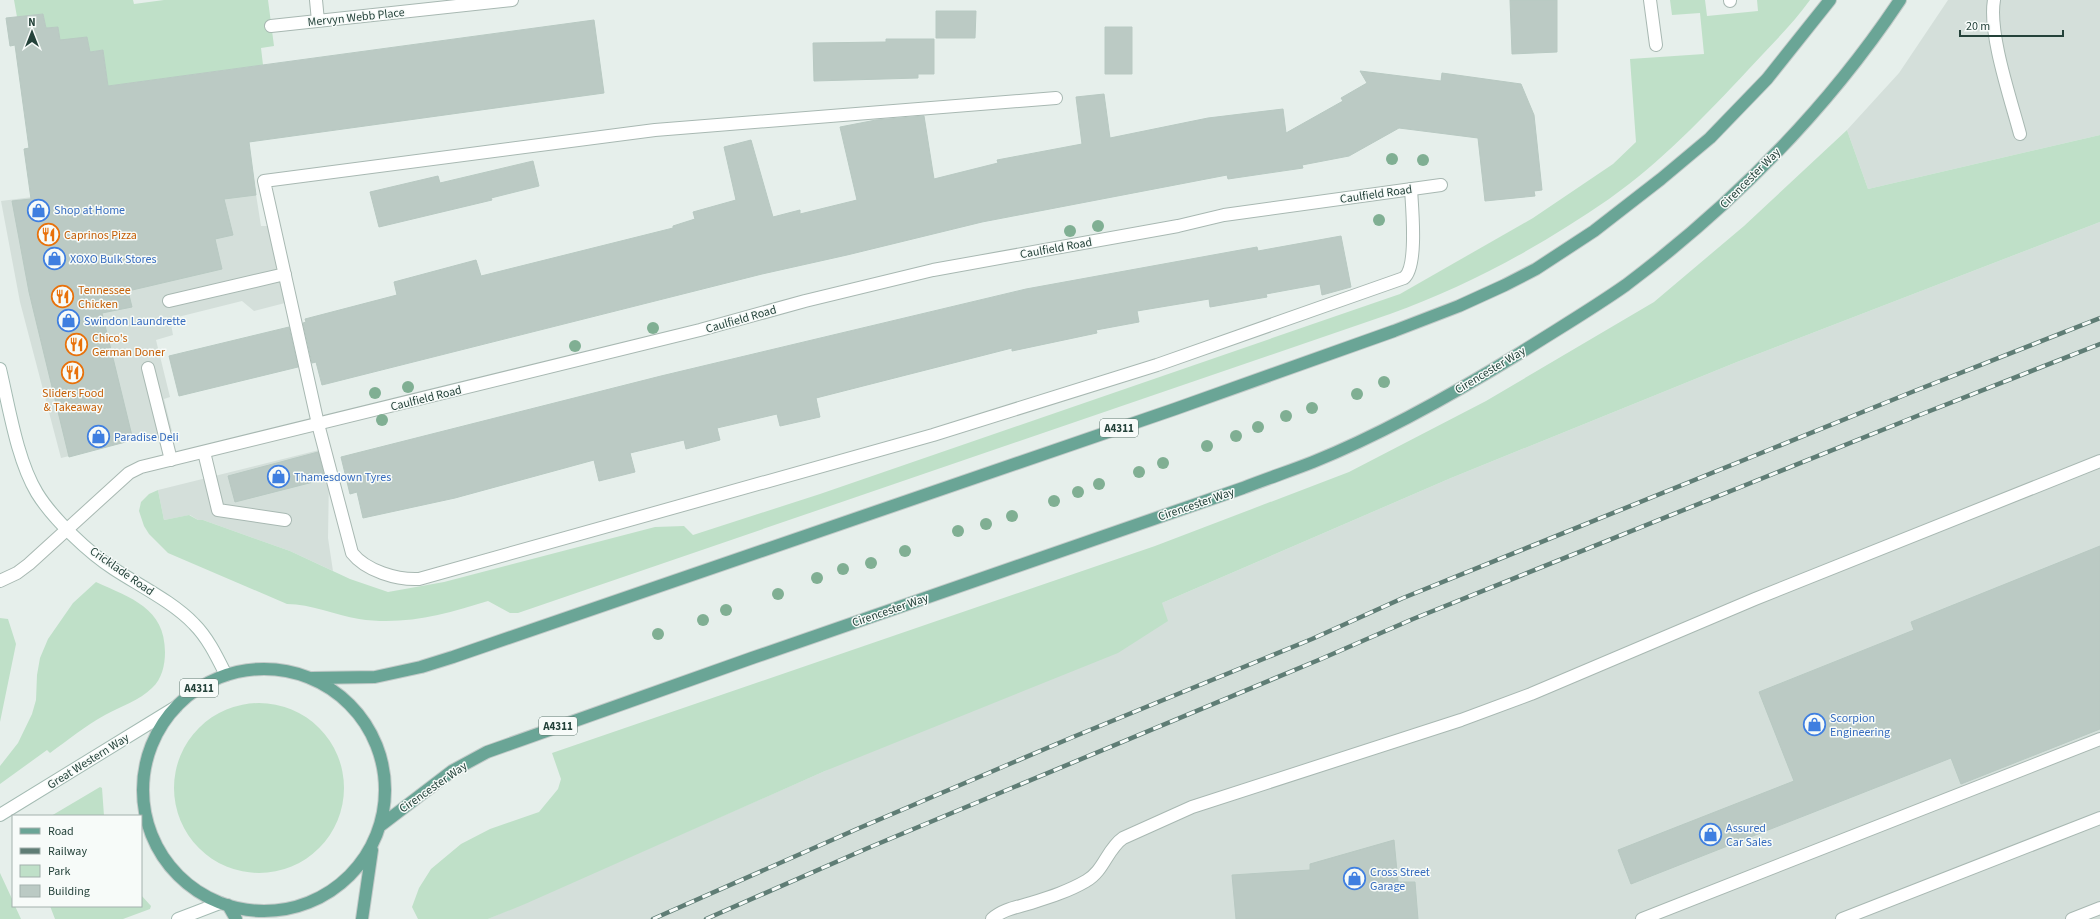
<svg xmlns="http://www.w3.org/2000/svg" width="2100" height="919" font-family="'Source Sans 3',sans-serif">
<rect width="100%" height="100%" fill="#e6efeb"/>
<path fill="#d4dfda" d="M1948,0H2100V135L1868,189L1847,130L1899,73Z
M252,169L261,226H268L285,303L254,311L242,301L170,319L173,335L156,340L170,397L164,399L172,431L61,458L20,302L1,201Z
M2100,222V919H488L825,771L966,697L1162,603L1451,478L1737,362Z
M323,449L329,478L328,538L333,571L290,551L203,520H198L190,515L164,520L158,490Z"/>
<path fill="#bfe0c8" d="M14,0H133L134,4L164,0H268L274,46L261,48L263,65L108,86L103,50L90,52L87,37L71,39L63,62L58,27L46,28L43,14L17,17Z
M1670,0H1705L1707,16L1758,11L1757,0H1810C1792,25 1769,47 1748,70C1705,116 1660,163 1609,199C1541,246 1468,286 1390,314L518,613H510L488,601C446,614 404,626 359,619C335,615 311,604 287,604L168,553L149,534L144,526L139,511L141,502L149,494L158,490L164,520L189,515L198,520H203L290,551L350,579L388,592L444,582L655,527L684,526L693,535L820,494L1400,294L1533,218L1613,164L1636,142L1630,59L1704,54L1700,13L1672,15Z
M1847,130L1868,189L2100,135V222L1737,362L1451,478L1162,603L1168,621L1118,653L825,771L525,904L488,919H418L412,907L419,888L431,869L461,844L490,829L539,812L558,789L561,779L552,753L1155,546L1349,472L1486,401L1654,302L1744,226Z
M96,582C131,598 165,608 165,652C165,665 162,679 152,688C140,700 120,707 105,715C85,726 68,740 50,753L47,750L0,784V766L18,743L32,714L36,700L37,675L40,658L48,639L73,603Z
M0,618L8,619L16,644L0,722Z
M174 788a85 85 0 1 1 170 0a85 85 0 1 1-170 0Z
M100,787L102,788L104,816H51Z
M0,873L13,901V906H15L21,919H0Z
M141,895L151,906L150,909L123,919H55L50,906H141Z"/>
<path fill="#bbcac4" stroke="#b8c9c2" d="M1510,0H1557V52L1512,54Z
M936,11H976L975,38H936Z
M43,14L46,28L58,27L60,40L87,37L90,52L103,50L108,86L594,20L604,93L249,142L256,195L224,199L233,235L215,239L222,269L128,291L132,307L102,313L133,440L69,457L29,292L12,201L31,199L24,149L29,148L15,45L10,46L6,18Z
M1105,27H1132V74H1105Z
M886,39H934V74H918V78L814,81L813,43L886,42Z
M1360,71L1441,81L1442,73L1521,84L1534,115L1542,190L1534,191L1535,196L1485,201L1478,138L1399,128L1349,156L1302,165L1303,168L1228,179L1227,175L982,222L847,255L762,274L322,385L316,362L312,363L303,323L306,322L305,319L397,295L394,282L476,260L481,276L673,228V226L695,219L693,212L736,200L724,147L751,140L773,217L800,210V214L857,200L840,127L876,120L924,116L934,179L998,163L997,160L1082,144L1076,97L1104,94L1110,138L1208,118L1283,109L1286,133L1343,101L1341,98L1367,83Z
M533,161L539,186L491,198L492,200L379,227L370,192L438,176L440,183Z
M1341,236L1351,287L1322,295L1320,284L1266,294L1267,297L1210,307L1209,299L1137,311L1139,322L1096,330L1097,333L1012,351V348L816,398L820,417L780,426L777,414L717,428L720,440L686,449L684,440L630,453L635,472L599,481L594,460L455,498L363,518L357,492L350,494L341,457L661,376L1026,289L1257,247L1258,251Z
M289,327L298,367L179,396L169,356Z
M318,452L325,479L235,502L228,476Z
M2100,546V729L1961,784L1951,758L1631,884L1618,850L1794,781L1759,692L1914,630L1911,622Z
M1394,840L1398,882H1415L1418,919H1236L1232,875L1310,870V864Z"/>
<g fill="none" stroke-linecap="round" stroke-linejoin="round">
<defs>
<path id="lane" d="M1650,0L1656,45
M1730,0V1
M1056,98L655,130L264,181L318,424L352,553C366,571 397,580 419,579L933,435L1157,365L1404,278C1418,267 1412,207 1411,189
M169,301L285,274
M148,368L171,460
M204,452L218,510L285,520
M992,919C1003,909 1018,907 1031,903C1050,897 1069,891 1086,881C1104,871 1107,849 1123,838L1192,807L1461,720L1531,694L1755,599L2100,461
M1642,919L2100,739
M1842,919L2100,818
M2072,919L2100,908"/>
<path id="street" d="M316,0L318,21
M1994,0C1988,33 2011,100 2020,134
M271,26L512,0
M0,581L17,573L29,564L129,473L141,467L700,330L805,301L933,270L1178,226L1224,215L1441,185"/>
<path id="secondary" d="M0,369C9,407 17,460 37,493C53,519 89,553 114,569C140,586 173,602 194,624C208,638 217,657 226,675
M0,815L176,707
M178,919L220,903"/>
<path id="primary" d="M143 790a121 121 0 1 1 242 0a121 121 0 1 1-242 0Z
M312,678L375,677L421,667L453,657L1175,409L1394,331L1459,306L1505,285L1536,269L1594,231L1661,179L1710,138L1767,79L1830,0
M380,826L452,771L487,752L752,658L1243,488C1266,479 1290,471 1313,462C1385,433 1455,393 1520,353C1556,330 1592,309 1626,285C1732,205 1826,111 1900,0
M228,905L236,919
M362,919L372,850"/>
</defs>
<use href="#lane" stroke="#a8b8b2" stroke-width="14"/>
<use href="#street" stroke="#a8b8b2" stroke-width="14"/>
<use href="#secondary" stroke="#a4bbb3" stroke-width="14"/>
<use href="#primary" stroke="#c2cac8" stroke-width="14"/>
<use href="#lane" stroke="#fff" stroke-width="12"/>
<use href="#street" stroke="#fff" stroke-width="12"/>
<use href="#secondary" stroke="#fff" stroke-width="12"/>
<use href="#primary" stroke="#6aa596" stroke-width="12"/>
<defs>
<path id="rail" d="M653,919L857,829L1073,737L1312,639L1403,598L1912,392L2100,318
M706,919L868,848L1321,659L1413,619L1917,416L2100,344"/>
</defs>
<use href="#rail" stroke="#5f7d75" stroke-width="4.5"/>
<use href="#rail" stroke="#f7fbf9" stroke-width="3" stroke-dasharray="9" stroke-linecap="butt"/>
</g>
<g fill="#80af93">
<circle cx="1392" cy="159" r="6"/>
<circle cx="1423" cy="160" r="6"/>
<circle cx="1379" cy="220" r="6"/>
<circle cx="1098" cy="226" r="6"/>
<circle cx="1070" cy="231" r="6"/>
<circle cx="653" cy="328" r="6"/>
<circle cx="575" cy="346" r="6"/>
<circle cx="1384" cy="382" r="6"/>
<circle cx="408" cy="387" r="6"/>
<circle cx="375" cy="393" r="6"/>
<circle cx="1357" cy="394" r="6"/>
<circle cx="1312" cy="408" r="6"/>
<circle cx="1286" cy="416" r="6"/>
<circle cx="382" cy="420" r="6"/>
<circle cx="1258" cy="427" r="6"/>
<circle cx="1236" cy="436" r="6"/>
<circle cx="1207" cy="446" r="6"/>
<circle cx="1163" cy="463" r="6"/>
<circle cx="1139" cy="472" r="6"/>
<circle cx="1099" cy="484" r="6"/>
<circle cx="1078" cy="492" r="6"/>
<circle cx="1054" cy="501" r="6"/>
<circle cx="1012" cy="516" r="6"/>
<circle cx="986" cy="524" r="6"/>
<circle cx="958" cy="531" r="6"/>
<circle cx="905" cy="551" r="6"/>
<circle cx="871" cy="563" r="6"/>
<circle cx="843" cy="569" r="6"/>
<circle cx="817" cy="578" r="6"/>
<circle cx="778" cy="594" r="6"/>
<circle cx="726" cy="610" r="6"/>
<circle cx="703" cy="620" r="6"/>
<circle cx="658" cy="634" r="6"/>
</g>
<defs>
<symbol id="shop-ring" viewBox="-11 -11 22 22"><circle r="9.5" fill="#f7fbf9" stroke="#3f7fe0" stroke-width="1.5"/><path d="M-5-2.5h2.3a2.7 3.5 0 0 1 5.4 0H5L5.5 6h-11ZM-1.5-2.5h3a1.5 2.3 0 0 0-3 0Z" fill="#3f7fe0"/></symbol>
<symbol id="restaurant-ring" viewBox="-11 -11 22 22"><circle r="9.5" fill="#f7fbf9" stroke="#e8710a" stroke-width="1.5"/><path d="M-5-6h1v4h1v-4h1v4h1v-4h1v5L-1.5 .5V6h-2V.5L-5-1ZM5-6V6H3V1.5H1.5Q1.5-4 5-6Z" fill="#e8710a"/></symbol>
</defs>
<g fill-rule="evenodd">
<use href="#shop-ring" x="26" y="198" width="25" height="25"/>
<use href="#restaurant-ring" x="36" y="222" width="25" height="25"/>
<use href="#shop-ring" x="42" y="246" width="25" height="25"/>
<use href="#restaurant-ring" x="50" y="284" width="25" height="25"/>
<use href="#shop-ring" x="56" y="308" width="25" height="25"/>
<use href="#restaurant-ring" x="64" y="332" width="25" height="25"/>
<use href="#restaurant-ring" x="60" y="360" width="25" height="25"/>
<use href="#shop-ring" x="86" y="424" width="25" height="25"/>
<use href="#shop-ring" x="266" y="464" width="25" height="25"/>
<use href="#shop-ring" x="1802" y="712" width="25" height="25"/>
<use href="#shop-ring" x="1698" y="822" width="25" height="25"/>
<use href="#shop-ring" x="1342" y="866" width="25" height="25"/>
</g>
<g text-anchor="middle" stroke-width="3" stroke-linejoin="round" paint-order="stroke">
<g fill="#f7fbf9" stroke="#637a73" stroke-width="1">
<rect x="1100" y="419" width="38" height="18" rx="3"/>
<rect x="180" y="679" width="38" height="18" rx="3"/>
<rect x="539" y="717" width="38" height="18" rx="3"/>
</g>
<g font-size="11" font-weight="bold" fill="#24423a">
<text x="1119" y="432">A4311</text>
<text x="199" y="692">A4311</text>
<text x="558" y="730">A4311</text>
</g>
<g font-size="12" fill="#24423a" stroke="#f7fbf9">
<text transform="translate(356 17) rotate(-6)" y="4">Mervyn Webb Place</text>
<text transform="translate(1750 178) rotate(-45)" y="4">Cirencester Way</text>
<text transform="translate(1376 194) rotate(-8)" y="4">Caulfield Road</text>
<text transform="translate(1056 248) rotate(-10)" y="4">Caulfield Road</text>
<text transform="translate(741 319) rotate(-16)" y="4">Caulfield Road</text>
<text transform="translate(1490 370) rotate(-31)" y="4">Cirencester Way</text>
<text transform="translate(426 398) rotate(-14)" y="4">Caulfield Road</text>
<text transform="translate(1196 504) rotate(-19)" y="4">Cirencester Way</text>
<text transform="translate(122 571) rotate(35)" y="4">Cricklade Road</text>
<text transform="translate(890 610) rotate(-19)" y="4">Cirencester Way</text>
<text transform="translate(88 761) rotate(-32)" y="4">Great Western Way</text>
<text transform="translate(433 787) rotate(-35)" y="4">Cirencester Way</text>
</g>
<g font-size="12" fill="#366cbe" stroke="#f7fbf9" text-anchor="start">
<text x="54" y="214">Shop at Home</text>
<text x="70" y="263">XOXO Bulk Stores</text>
<text x="84" y="325">Swindon Laundrette</text>
<text x="114" y="441">Paradise Deli</text>
<text x="294" y="481">Thamesdown Tyres</text>
<text x="1830" y="722">Scorpion<tspan x="1830" dy="14">Engineering</tspan></text>
<text x="1726" y="832">Assured<tspan x="1726" dy="14">Car Sales</tspan></text>
<text x="1370" y="876">Cross Street<tspan x="1370" dy="14">Garage</tspan></text>
</g>
<g font-size="12" fill="#c56008" stroke="#f7fbf9" text-anchor="start">
<text x="64" y="239">Caprinos Pizza</text>
<text x="78" y="294">Tennessee<tspan x="78" dy="14">Chicken</tspan></text>
<text x="92" y="342">Chico's<tspan x="92" dy="14">German Doner</tspan></text>
<text x="73" y="397" text-anchor="middle">Sliders Food<tspan x="73" dy="14">&amp; Takeaway</tspan></text>
</g>
</g>
<rect x="12" y="815" width="130" height="92" fill="#f7fbf9" stroke="#a3b1ad"/>
<rect x="20" y="828" width="20" height="6" fill="#6aa596" stroke="#a3b1ad"/>
<text x="48" y="835" font-size="12" fill="#24423a">Road</text>
<rect x="20" y="848" width="20" height="6" fill="#5f7d75" stroke="#a3b1ad"/>
<text x="48" y="855" font-size="12" fill="#24423a">Railway</text>
<rect x="20" y="865" width="20" height="12" fill="#bfe0c8" stroke="#a3b1ad"/>
<text x="48" y="875" font-size="12" fill="#24423a">Park</text>
<rect x="20" y="885" width="20" height="12" fill="#bbcac4" stroke="#a3b1ad"/>
<text x="48" y="895" font-size="12" fill="#24423a">Building</text>
<g transform="translate(32 32)" stroke="#f7fbf9" stroke-width="3" paint-order="stroke">
<path d="M0-3L7 15L0 10L-7 15Z" fill="#24423a"/>
<text y="-6" font-size="11" font-weight="bold" text-anchor="middle" fill="#24423a">N</text>
</g>
<path d="M1960 30v6h103v-6" fill="none" stroke="#24423a" stroke-width="2"/>
<text x="1966" y="30" font-size="12" fill="#24423a" stroke="#f7fbf9" stroke-width="3" paint-order="stroke">20 m</text>
</svg>
